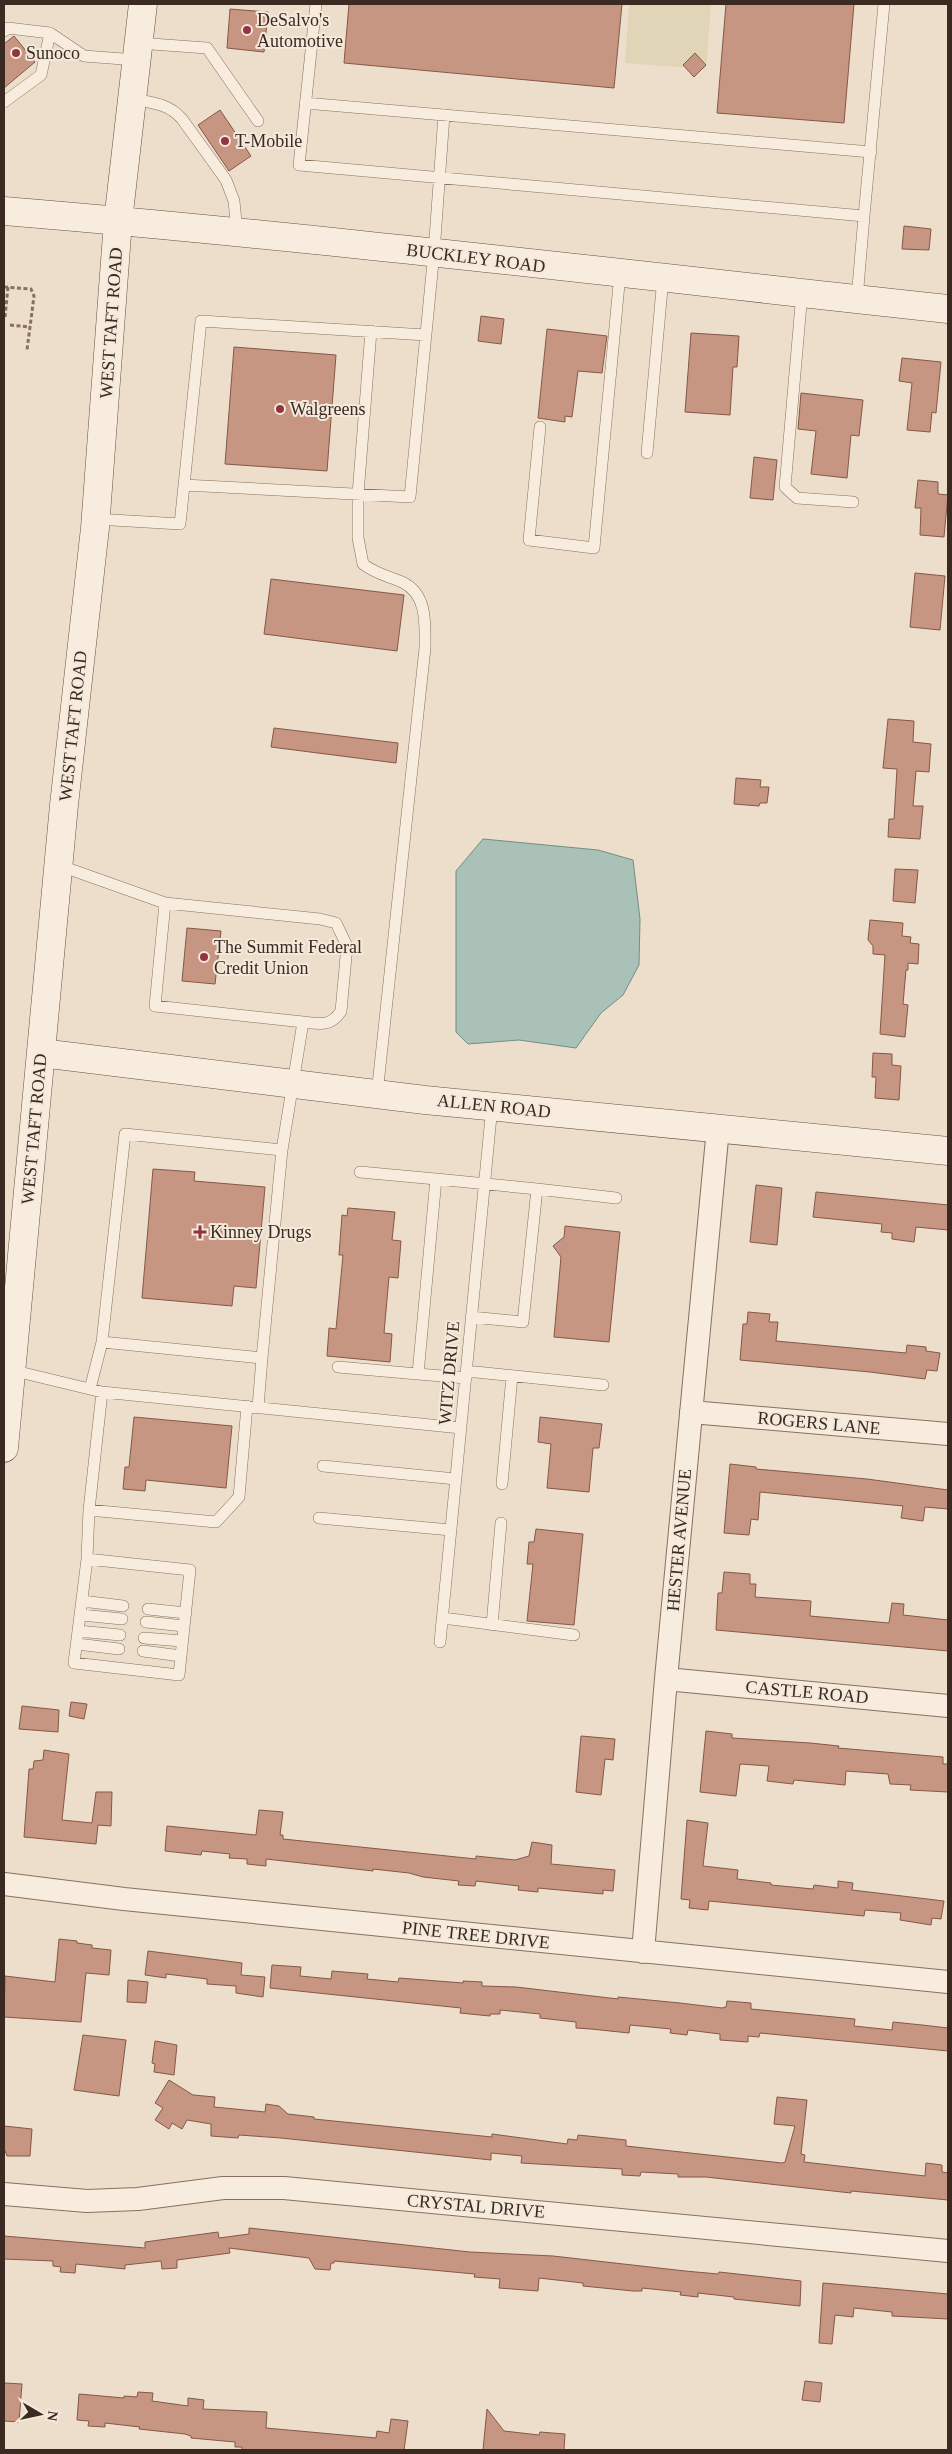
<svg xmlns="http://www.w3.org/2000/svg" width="952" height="2454" font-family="'Times New Roman',serif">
<rect width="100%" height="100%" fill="#ecdeca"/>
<path fill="#e1d5b8" d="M629,4H711L706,69L625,63Z"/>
<path fill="#aac1b7" stroke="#718f84" d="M483,839L598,850L633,860L640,919L639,965L623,995L601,1013L576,1048L519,1040L468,1044L456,1032V871Z"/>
<path fill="#c79683" stroke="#855747" d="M349,4H622L614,88L344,63Z
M726,4H854L844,123L717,113Z
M230,9L268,12L264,52L227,48Z
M14,36L35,62L4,88V44Z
M695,53L706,65L694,77L683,65Z
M220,110L251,156L229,171L198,125Z
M904,226L931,229L929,250L902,249Z
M481,316L504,319L501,344L478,341Z
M547,329L607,336L602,373L578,371L572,417L565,416V422L538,418Z
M691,333L739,336L737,367H733L730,415L685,412Z
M234,347L336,355L327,471L225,464Z
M902,358L941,362L936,413L932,412L930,432L907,430L912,383L899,381Z
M801,393L863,400L859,436L851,435L847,478L811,474L816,431L798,429Z
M754,457L777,460L773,500L750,498Z
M918,480L938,482V494L948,495L944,537L920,535L921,508H915Z
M915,573L945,576L940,630L910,627Z
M271,579L404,595L397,651L264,634Z
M888,719L914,721L913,742L931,744L929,772L916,771L913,806H923L920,839L888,837L889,819H894L897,769L883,768Z
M274,728L398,743L396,763L271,747Z
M736,778L761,780L760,787H769L767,803H760L759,806L734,804Z
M895,869L918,870L915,903L893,901Z
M870,920L903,923L902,936L911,937L910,943L919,944L918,964L908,963V970H906L903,1004L908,1005L905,1037L880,1034L885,955L873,954V946L868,940Z
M187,928L221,931L215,984L182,981Z
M873,1053L892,1054V1065L901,1066L899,1100L875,1098L876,1077H872Z
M153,1169L195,1172L194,1181L265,1187L256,1288L234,1286L232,1306L142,1298Z
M756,1185L782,1188L777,1245L750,1242Z
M816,1192L948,1205V1230L916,1227L914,1242L892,1239V1233L881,1232L882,1224L813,1217Z
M348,1208L395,1212L392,1240L401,1241L398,1278L389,1277L384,1333L392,1334L390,1362L327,1356L329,1328L336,1329L343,1255H339L342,1215L347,1216Z
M565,1226L620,1232L609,1342L554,1337L561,1257L553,1246L564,1237Z
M748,1312L770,1314L769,1322H778L776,1341L906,1353L907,1345L926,1347V1351L940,1353L937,1371L927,1370L925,1379L870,1372L740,1360L743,1324H747Z
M134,1417L232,1426L226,1488L146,1480L145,1491L123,1489L125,1467H129Z
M540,1417L602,1424L599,1448H593L589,1492L547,1488L551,1444L538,1442Z
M730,1464L756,1467V1469L867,1479L948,1490V1509L925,1507L923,1521L901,1518L903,1506L760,1492L758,1520L751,1519L749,1535L724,1533Z
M536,1529L583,1534L574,1625L527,1621L533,1564H527L529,1542H534Z
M724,1572L750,1574V1584H756L755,1597L811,1601L810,1616L889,1623L892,1603L904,1604L903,1615L948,1620V1651L716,1630L718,1593H722Z
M71,1702L87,1704L84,1719L69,1716Z
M22,1706L59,1710L58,1732L19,1729Z
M706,1731L732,1734V1738L810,1743L839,1746L838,1748L943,1757V1764H948V1792L910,1790L911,1785L890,1784L888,1774L846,1771L845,1785L794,1780L793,1784L767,1781L769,1766L740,1764L736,1796L700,1792Z
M581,1736L615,1739L613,1760L605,1759L601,1795L576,1792Z
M44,1750L69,1754L62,1820L92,1823L96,1792H112L111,1826L98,1825L96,1844L24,1837L29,1769H33L34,1761L43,1760Z
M259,1810L283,1812L280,1835H283V1839L476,1859V1856L515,1860L529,1856L532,1842L552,1845L551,1864L615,1870L613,1891L603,1890V1894L538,1888V1892L518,1890L519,1886L476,1881L475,1886L458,1885L459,1881L423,1877L409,1873L373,1869V1871L266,1859V1866L247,1864V1859L229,1858L230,1854L202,1851L201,1855L165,1851L167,1826L256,1835Z
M687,1820L708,1823L703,1866L738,1870L737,1879L771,1883V1885L813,1889L814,1885L838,1888V1881L853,1883L852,1890L944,1901L941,1919L932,1918L931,1925L900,1920L901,1913L865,1910L864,1916L709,1901L708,1910L689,1908L690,1900L681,1899Z
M59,1939L77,1941V1943L92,1945V1948L111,1950L109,1975L86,1973L81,2022L4,2017L5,1976L55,1982Z
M148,1951L242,1963L241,1975L265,1977L263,1997L236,1993V1986L207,1984V1979L166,1974V1978L145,1975Z
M272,1965L301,1967L300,1976L331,1979L332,1971L368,1974L367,1979L398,1982L399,1978L463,1983V1981L482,1982V1986L516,1987L618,1999V1997L680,2003L722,2008L726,2007L727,2001L751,2003V2009L855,2019L854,2026L892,2030L893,2022L922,2025L948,2028V2051L760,2033L759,2037L748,2036V2042L720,2040V2034L688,2030L687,2035L670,2033L671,2029L630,2025L629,2033L591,2029L576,2028V2022L540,2018V2014L500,2010V2014H490V2016L460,2013L461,2008L270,1988Z
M128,1980L148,1982L146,2003L127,2002Z
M83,2035L126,2040L119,2096L74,2090Z
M155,2041L177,2045L174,2075L154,2072L155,2064L152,2063Z
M169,2080L193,2095L215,2097L214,2107L265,2112L266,2104L279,2106L288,2114L314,2117V2119L492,2137V2134L567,2144L568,2139L577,2140L578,2135L626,2140V2146L782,2163L785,2162L795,2126L774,2124L777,2097L807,2100L801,2154L805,2155L804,2162L925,2176L926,2163L942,2165V2172L948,2173V2200L851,2191V2193L706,2177H678V2174L641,2172L640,2176L622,2175V2169L521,2163L522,2156L491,2153V2160L281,2138L239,2135L238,2138L211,2136V2124L187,2120L182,2129L172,2123L169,2129L155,2120L163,2108L155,2103Z
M4,2126L32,2129L30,2156H7L4,2148Z
M249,2228L470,2252L553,2256L685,2271L718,2274L719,2272L801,2281L800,2306L734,2299V2297L698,2293V2297L680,2295L681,2292L642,2288V2291H633L583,2286V2283L539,2278L538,2291L499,2288L500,2279L474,2277L475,2274L334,2261V2263H331L330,2270L315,2269L309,2258L229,2248L230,2253L177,2260V2268L162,2269L161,2261L125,2265V2269L76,2264L75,2273L60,2272L61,2267L53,2266V2261L4,2259V2236L145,2248V2242L218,2232L219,2238L249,2234Z
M823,2283L948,2294V2319L892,2316V2312L854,2308L853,2317L835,2315L832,2344L819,2343Z
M805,2381L822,2383L820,2402L802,2400Z
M4,2383L22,2384L19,2422L4,2421Z
M138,2392L153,2393L152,2401L188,2406V2398L204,2400L203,2409L267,2412L266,2428L376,2438L377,2431L389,2433L391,2419L408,2421L404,2450H242V2447H235V2442L191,2438V2436L185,2434L139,2429L140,2427L105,2423V2427L88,2426L89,2421L77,2420L79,2394L124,2398V2396L137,2397Z
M487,2409L504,2431L539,2435L540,2432L565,2434L564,2450H483Z"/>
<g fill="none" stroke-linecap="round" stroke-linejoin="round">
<defs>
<path id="lane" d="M316,4L299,165L864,216L857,299
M4,31L8,28L50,33
M138,43L207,48L258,121
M132,99C152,103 168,103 182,119L226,180L234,201L237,232
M4,102L41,75L50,33L84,56L136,60
M305,103L871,152
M864,216L884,4
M802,293L785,487L797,498L853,502
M371,331L358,494V538L363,564C376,574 388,576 402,582C428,594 425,625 425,648L377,1094
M540,427L529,540L594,548L620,274
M647,453L663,278
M184,485L410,497L434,252L444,115
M96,519L180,524L201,321L426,335
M58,865L165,903L320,919L336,923L347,946L341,1011C331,1027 320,1024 303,1022
M165,903L155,1006L303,1022L282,1150L125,1134L102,1342L262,1358L258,1407
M360,1172L436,1179
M537,1189L616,1198
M262,1358L282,1150
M338,1367L418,1374
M11,1370L102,1392L461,1428
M466,1371L603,1385
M466,1378L418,1374L436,1179L537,1189L523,1322L471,1317
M90,1389L102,1342
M102,1392L89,1510L216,1522L239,1497L247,1406
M323,1466L456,1479
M502,1484L512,1376
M319,1518L451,1530
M87,1559L190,1570L179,1675L74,1663L87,1559L89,1510
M82,1601L123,1606
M148,1609L186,1613
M81,1615L122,1619
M443,1618L574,1635
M146,1622L184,1626
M492,1625L501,1523
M78,1631L120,1635
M144,1638L182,1641
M440,1642L492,1106
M77,1644L119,1649
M143,1651L181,1656"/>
<path id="street" d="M691,1412L948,1434
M666,1679L948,1706
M4,1884L124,1899L948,1982
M643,1952L666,1679L718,1128
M4,2194L87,2201L138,2199L223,2188H284L948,2251"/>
<path id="secondary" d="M4,211C319,237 633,275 948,309
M41,1053L425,1100L948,1151
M4,1448L64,805L95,528L118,221L143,4"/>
</defs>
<use href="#lane" stroke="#887060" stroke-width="12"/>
<use href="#street" stroke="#887060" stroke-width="24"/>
<use href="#secondary" stroke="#6a5143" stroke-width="29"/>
<path stroke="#887060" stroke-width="3" stroke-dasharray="4 2.5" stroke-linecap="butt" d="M4,287L31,289L34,296L27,350
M5,317L8,287
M10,325L30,327"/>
<use href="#lane" stroke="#f7ecdd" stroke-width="11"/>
<use href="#street" stroke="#f7ecdd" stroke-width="22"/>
<use href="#secondary" stroke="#f7ecdd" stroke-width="28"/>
</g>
<g fill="#933441" stroke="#f4e9da" stroke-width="2">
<circle cx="247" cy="30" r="5"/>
<circle cx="16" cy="53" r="5"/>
<circle cx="225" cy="141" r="5"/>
<circle cx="280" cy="409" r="5"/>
<circle cx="204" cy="957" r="5"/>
<path d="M197.5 1224.5h5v5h5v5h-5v5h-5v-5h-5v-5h5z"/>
</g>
<g text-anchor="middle" stroke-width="4" stroke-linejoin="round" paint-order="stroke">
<g font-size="18" fill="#3a2a22" stroke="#f4e9da" text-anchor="start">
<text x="257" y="26">DeSalvo's<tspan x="257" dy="21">Automotive</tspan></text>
<text x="26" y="59">Sunoco</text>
<text x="235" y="147">T-Mobile</text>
<text x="290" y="415">Walgreens</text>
<text x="214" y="953">The Summit Federal<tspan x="214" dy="21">Credit Union</tspan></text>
<text x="210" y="1238">Kinney Drugs</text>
</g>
<g font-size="18" fill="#3a2a22" stroke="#f4e9da">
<text transform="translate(476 258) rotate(7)" y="6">BUCKLEY ROAD</text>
<text transform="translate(111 323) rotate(-86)" y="6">WEST TAFT ROAD</text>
<text transform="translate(73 726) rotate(-84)" y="6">WEST TAFT ROAD</text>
<text transform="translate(494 1106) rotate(6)" y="6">ALLEN ROAD</text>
<text transform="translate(34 1129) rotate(-85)" y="6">WEST TAFT ROAD</text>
<text transform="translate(449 1373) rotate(-85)" y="6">WITZ DRIVE</text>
<text transform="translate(819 1423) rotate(5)" y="6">ROGERS LANE</text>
<text transform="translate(679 1540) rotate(-85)" y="6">HESTER AVENUE</text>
<text transform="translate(807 1692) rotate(5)" y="6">CASTLE ROAD</text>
<text transform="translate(476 1935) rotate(6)" y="6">PINE TREE DRIVE</text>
<text transform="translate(476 2206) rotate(5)" y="6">CRYSTAL DRIVE</text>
</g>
</g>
<rect width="952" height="2454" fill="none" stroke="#3a2a22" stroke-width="10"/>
<g transform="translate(40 2414) rotate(99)" stroke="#f4e9da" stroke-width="4" paint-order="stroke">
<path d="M0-4L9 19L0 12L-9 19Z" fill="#3a2a22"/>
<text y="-8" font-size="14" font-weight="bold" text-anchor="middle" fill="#3a2a22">N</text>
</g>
</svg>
